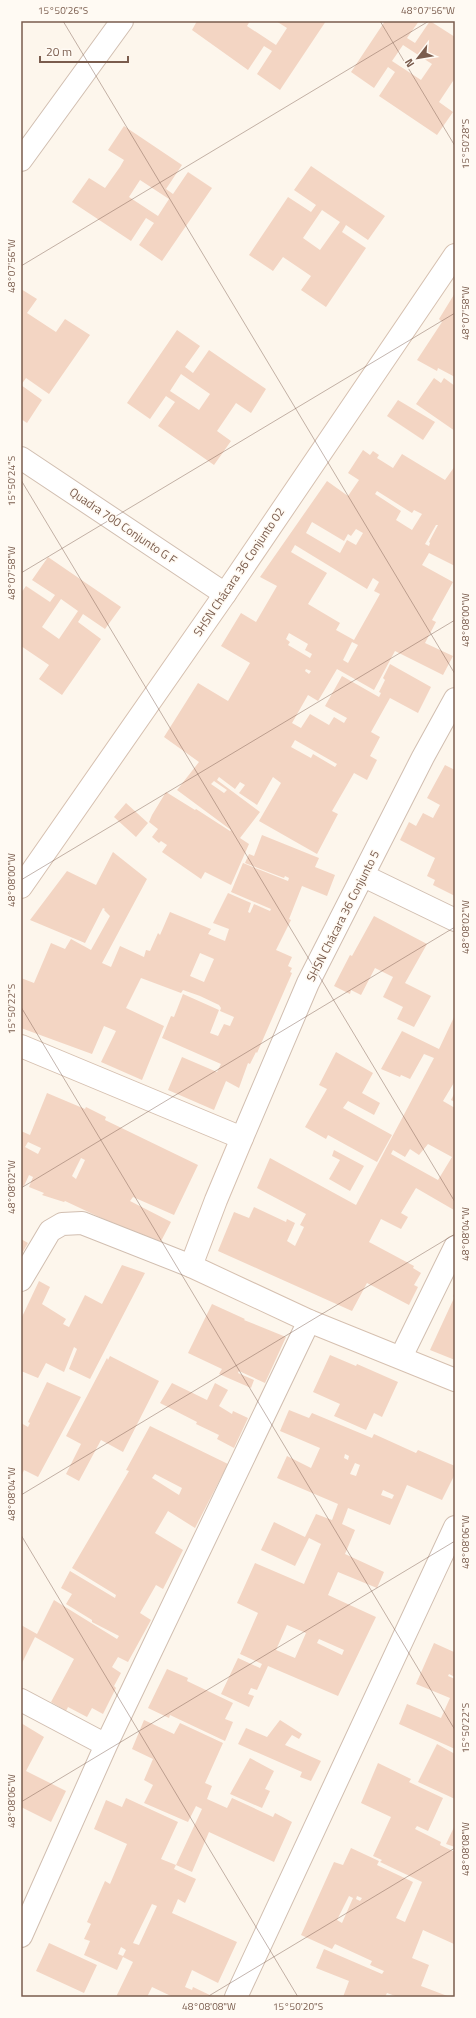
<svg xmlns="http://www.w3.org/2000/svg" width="476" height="2018" font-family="'Titillium Web',sans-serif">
<rect width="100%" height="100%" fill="#fdf6ec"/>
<path fill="#f3d5c3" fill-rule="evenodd" d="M197,21H250L247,26L276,45L287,28L276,21H326L280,90L257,74L272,51L264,46L248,70L192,30Z
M385,21H419L407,38L415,43L430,21L455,37V78L439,102L453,112L437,135L379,96L395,72L388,67L374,88L351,72ZM403,45L432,64L421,80L392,61Z
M124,126L182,165L166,189L173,194L188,172L212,188L162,261L139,245L154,223L146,218L131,241L72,202L89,178L105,188L120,167L124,160L108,150ZM140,180L169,199L158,216L129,197Z
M311,166L385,216L368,240L346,225L342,232L366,248L326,307L301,290L311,276L283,257L273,271L249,255L288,197L311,212L316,205L294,190ZM322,210L340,222L320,250L303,238Z
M21,289L37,299L27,313L56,332L65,319L90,335L49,394L26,378L21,385Z
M455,293V377L438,368L437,371L417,360L442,322L439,319Z
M177,330L200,346L185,367L193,373L209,350L266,389L251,413L236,403L217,431L231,441L214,465L158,426L175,402L166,396L150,419L127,403ZM181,374L210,394L199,410L170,391Z
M434,378L441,383L444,378L455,386V431L416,404Z
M21,385L42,400L27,423L21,419Z
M398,400L435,422L423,440L387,416Z
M363,450L370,455L373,451L379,455L377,458L393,468L402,454L445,480L455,466V566L429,553L422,565L453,582L432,620L436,622L425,643L453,656L443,675L395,651L374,690L337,669L318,701L308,695L292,723L301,728L310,714L329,725L334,717L344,723L347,718L325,706L342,676L379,697L381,693L379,692L385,680L383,678L390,664L431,687L418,713L390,698L371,732L380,737L370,756L377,760L367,780L354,773L332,811L338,814L317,854L259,821L281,783L273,777L257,805L239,793L245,785L240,782L235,789L219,777L217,780L260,812L240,838L249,844L231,885L205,872L201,879L162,852L167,845L161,841L159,843L152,837L158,829L149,822L152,815L166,792L195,810L196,809L230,831L231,830L177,790L199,762L164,737L198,683L228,701L250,663L221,646L241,613L256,622L277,586L260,577L327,481L348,496L359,480L348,473ZM377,491L412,513L414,510L422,514L412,530L396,520L401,511L375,494ZM312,522L344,541L348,534L351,536L356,529L363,533L356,545L347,540L340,553L306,533ZM436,525H438L429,542L430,543L429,546L425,544ZM295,545L367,589L373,578L379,582L374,591L380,594L354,640L336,630L340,623L308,604L327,573L291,552ZM289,633L308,644L305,650L312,654L310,658L288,645L290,642L286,639ZM352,642L358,645L348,663L343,660ZM306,669L311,671L309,674L305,671ZM295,740L337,764L335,767L313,754L311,758L291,747ZM214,781L227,790L224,793L211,784Z
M48,557L121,607L105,629L83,614L78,622L101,639L62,695L39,679L49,665L21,646V593L26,586L50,602L55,595L32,580ZM61,599L78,611L59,639L42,627Z
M445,765L455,770V896L433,885L435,880L427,876L435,858L400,840L409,822L416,826L423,813L433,818L440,805L427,798Z
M126,803L148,823L136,837L114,817Z
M262,835L319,858L315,867L335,875L327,896L302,886L289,919L291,920L276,950L292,957L288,966L292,968L290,972L292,973L257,1053L256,1052L250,1064L248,1063L239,1088L226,1081L214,1110L168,1090L182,1057L217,1072L221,1064L162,1038L171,1016L174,1017L183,994L219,1010L210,1033L218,1036L224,1024L230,1026L234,1017L220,1011L221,1008L219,1005L200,996L183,990L181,993L141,978L126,1008L164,1026L142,1080L101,1062L116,1031L104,1026L92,1054L21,1028V978L34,983L51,943L65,949L71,939L91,950L110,916L104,910L105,909L103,908L85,943L30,920L67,871L96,885L113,852L147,879L102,963L111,967L120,946L144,957L146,950L150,951L158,933L160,935L170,912L211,929L208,934L225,941L229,929L213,923L228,893L251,903L248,912L250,913L254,904L270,911L271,909L231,892L243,863L288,881L289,878L285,876L284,878L245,863L249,854L254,856ZM200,953L214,959L204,982L190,976Z
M374,916L427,944L405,983L431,996L414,1027L397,1019L403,1007L383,997L393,977L375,968L361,995L351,990L350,994L334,986L350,955L352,956Z
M455,1015V1081L443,1101L455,1108V1208L454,1210L416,1188L401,1213L408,1217L401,1229L381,1219L369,1242L414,1266L413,1268L421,1273L414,1285L418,1287L409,1305L367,1283L352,1311L218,1251L234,1212L249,1218L254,1207L286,1222L287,1219L295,1223L287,1241L295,1246L304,1227L300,1225L306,1214L257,1188L270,1158L356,1205L434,1058L424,1054L410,1079L401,1075L400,1077L381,1069L402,1031L439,1049ZM428,1144L452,1157L438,1180L391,1154L393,1150L405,1157L410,1149L419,1155Z
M336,1052L373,1073L362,1093L380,1103L374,1115L348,1101L343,1108L392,1135L377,1162L328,1135L326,1139L305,1127L327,1089L319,1085Z
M455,1092V1102L451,1100Z
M47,1093L85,1109L86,1107L106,1117L105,1120L198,1165L174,1215L133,1197L130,1201L171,1222L159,1245L65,1201L64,1202L42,1195L44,1193L29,1187L33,1177L29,1175L24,1186L21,1185V1131L30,1135ZM28,1142L41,1148L38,1154L25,1147ZM81,1158L85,1160L76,1179L72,1176Z
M334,1150L364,1166L350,1191L329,1179L340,1160L332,1156Z
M21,1239L28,1243L21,1255Z
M122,1265L145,1273L90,1379L69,1369L77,1349L74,1347L64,1372L46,1363L38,1378L21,1371V1319L39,1281L50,1287L42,1304L66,1319L63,1324L69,1327L85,1295L102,1304Z
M455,1292V1360L430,1350L454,1298L453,1296Z
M212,1304L245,1319L244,1320L286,1337L265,1383L239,1371L238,1373L254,1380L251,1388L219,1374L222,1369L188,1353Z
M330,1355L356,1366L357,1364L398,1382L382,1417L374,1413L366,1430L334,1416L340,1404L313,1392Z
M110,1356L159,1381L123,1452L101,1440L79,1481L66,1474L81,1444L66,1436L107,1358L108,1360Z
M47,1382L81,1397L38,1477L24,1470L21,1477V1423L28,1427L30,1423L28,1422Z
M172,1383L207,1400L215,1383L228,1390L219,1406L232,1414L233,1411L248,1418L234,1448L217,1439L219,1435L196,1424L197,1422L160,1403Z
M289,1410L309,1418L312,1413L372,1438L374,1434L416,1453L418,1450L455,1466V1474L442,1500L407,1485L390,1525L348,1508L342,1524L355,1530L345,1554L384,1572L377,1588L338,1572L328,1595L376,1617L338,1696L268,1666L257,1690L251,1688L248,1694L254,1696L249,1707L221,1694L238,1658L260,1668L262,1664L240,1654L258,1613L237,1603L255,1563L304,1584L321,1544L309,1538L295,1566L261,1550L274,1522L305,1537L316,1514L332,1520L338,1504L277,1478L287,1456L311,1468L320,1448L280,1431ZM345,1454L349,1456L348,1460L344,1458ZM355,1463L360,1465L356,1476L350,1474ZM383,1490L394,1495L392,1499L381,1495ZM287,1625L306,1633L295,1658L276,1650ZM319,1639L344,1650L342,1655L317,1643Z
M150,1426L228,1464L195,1528L168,1511L155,1533L183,1550L163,1589L156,1585L140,1613L151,1620L128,1662L118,1657L112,1667L121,1673L114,1686L116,1688L103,1714L92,1708L87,1717L68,1707L66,1711L51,1702L74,1659L35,1637L21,1665V1625L37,1634L54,1600L117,1639L119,1636L92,1622V1620L66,1604L72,1594L61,1588L70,1571L115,1598L116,1595L72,1568L129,1471L126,1470ZM155,1474L182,1488L179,1495L152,1478Z
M434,1643L454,1652L455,1649V1677L449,1674L448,1676L455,1679V1749L399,1724L407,1704L441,1718L450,1698L416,1684Z
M167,1669L188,1678L187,1681L233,1703L225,1719L233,1722L225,1741L170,1715L169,1718L148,1708Z
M144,1720L174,1734L180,1723L223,1743L205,1783L212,1786L207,1799L227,1808L232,1798L273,1817L275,1813L292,1822L274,1862L209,1832L192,1872L176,1865L174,1869L196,1879L185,1903L178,1899L172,1913L237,1942L218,1983L192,1970L185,1987L192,1990L193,1987L214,1997H173L152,1987L147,1997H116L133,1962L123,1957L117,1970L84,1955L90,1941L84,1939L91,1924L87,1922L105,1881L110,1884L127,1844L94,1829L106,1800L122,1807L126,1798L178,1822L161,1859L176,1865L202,1809L196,1806L188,1822L144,1803L153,1785L144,1780L153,1759L132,1749ZM152,1904L157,1906L139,1945L133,1943ZM121,1947L126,1950L123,1956L118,1954Z
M280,1720L302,1734L299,1739L292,1735L285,1745L321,1761L311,1781L300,1777L302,1772L238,1744L246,1728L267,1737Z
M21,1723L44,1737L26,1771L66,1791L51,1822L21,1807Z
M437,1744L455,1754V1799L418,1782Z
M250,1758L274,1771L265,1789L270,1791L262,1808L230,1794Z
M378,1763L411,1779L409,1782L443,1798L428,1831L417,1826L415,1829L441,1842L440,1845L455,1852V1942L454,1944L423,1930L412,1958L429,1965L421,1986L450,1997H398L387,1993L385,1997H343L349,1981L316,1968L324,1949L382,1974L384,1971L370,1965L372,1961L335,1944L332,1949L301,1935L334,1862L343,1865L351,1848L379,1861L377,1865L413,1882L396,1918L405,1922L422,1882L380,1862L382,1860L373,1856L391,1817L361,1803ZM349,1896L353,1898L342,1923L337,1920ZM357,1896L362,1898L360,1901L356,1899Z
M455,1825V1847L446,1844Z
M49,1943L97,1965L84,1993L36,1971Z"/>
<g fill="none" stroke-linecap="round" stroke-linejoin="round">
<defs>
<path id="street" d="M21,160L122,21
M21,458L225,594
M364,876L455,920
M242,1138L308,983L423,757L455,699
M21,1280L50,1231L62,1224L82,1223L191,1266
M401,1357L455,1247
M21,1700L106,1745
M21,1936L106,1745L309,1321
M236,1997L455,1527"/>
<path id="secondary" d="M21,887L225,594L455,255
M21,1046L242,1138L216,1200L191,1266L309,1321L455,1380"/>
</defs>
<use href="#street" stroke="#d1beb0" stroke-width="24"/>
<use href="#secondary" stroke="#d6c0b0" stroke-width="24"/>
<use href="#street" stroke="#fff" stroke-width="22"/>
<use href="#secondary" stroke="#fff" stroke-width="22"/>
</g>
<path fill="none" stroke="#7a5c4d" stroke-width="1" stroke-opacity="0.45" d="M63,21L455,674M380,21L455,146M21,266L429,21M21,480L455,1202M21,573L455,313M21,880L455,620M21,1007L455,1730M21,1188L455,927M21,1495L455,1234M21,1535L298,1997M21,1802L455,1541M207,1997L455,1848"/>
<g text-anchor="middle" stroke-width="3" stroke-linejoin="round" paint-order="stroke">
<g font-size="12" fill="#7a5c4d" stroke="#fffaf3">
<text transform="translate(123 526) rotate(34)" y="4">Quadra 700 Conjunto G F</text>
<text transform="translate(239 572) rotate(-56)" y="4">SHSN Chácara 36 Conjunto 02</text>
<text transform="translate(343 916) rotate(-63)" y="4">SHSN Chácara 36 Conjunto 5</text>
</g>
</g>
<rect width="476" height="2018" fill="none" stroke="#fffaf3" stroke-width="44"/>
<g transform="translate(418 58) rotate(239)" stroke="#fffaf3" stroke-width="3" paint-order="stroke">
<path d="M0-3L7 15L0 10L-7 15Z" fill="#7a5c4d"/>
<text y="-6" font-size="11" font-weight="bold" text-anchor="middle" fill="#7a5c4d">N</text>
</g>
<path d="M40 56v6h88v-6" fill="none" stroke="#7a5c4d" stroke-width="2"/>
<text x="46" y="56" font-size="12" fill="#7a5c4d" stroke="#fffaf3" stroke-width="3" paint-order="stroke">20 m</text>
<rect x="22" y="22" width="432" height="1974" fill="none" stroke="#7a5c4d" stroke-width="1.5"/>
<g font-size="10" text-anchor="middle" fill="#7a5c4d">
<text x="63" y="14">15°50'26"S</text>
<text x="428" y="14">48°07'56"W</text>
<text transform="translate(465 144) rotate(-90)" y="4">15°50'28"S</text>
<text transform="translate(11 266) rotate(-90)" y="4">48°07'56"W</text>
<text transform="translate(465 313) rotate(-90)" y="4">48°07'58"W</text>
<text transform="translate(11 481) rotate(-90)" y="4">15°50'24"S</text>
<text transform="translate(11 573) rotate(-90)" y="4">48°07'58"W</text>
<text transform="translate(465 620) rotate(-90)" y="4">48°08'00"W</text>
<text transform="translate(11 880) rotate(-90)" y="4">48°08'00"W</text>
<text transform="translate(465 927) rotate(-90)" y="4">48°08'02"W</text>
<text transform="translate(11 1009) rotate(-90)" y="4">15°50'22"S</text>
<text transform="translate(11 1187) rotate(-90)" y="4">48°08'02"W</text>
<text transform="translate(465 1234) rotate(-90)" y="4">48°08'04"W</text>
<text transform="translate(11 1494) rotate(-90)" y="4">48°08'04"W</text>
<text transform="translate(465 1542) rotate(-90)" y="4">48°08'06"W</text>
<text transform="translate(465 1728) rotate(-90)" y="4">15°50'22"S</text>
<text transform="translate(11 1801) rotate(-90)" y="4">48°08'06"W</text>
<text transform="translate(465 1849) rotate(-90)" y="4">48°08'08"W</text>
<text x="209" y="2010">48°08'08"W</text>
<text x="298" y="2010">15°50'20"S</text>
</g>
</svg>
